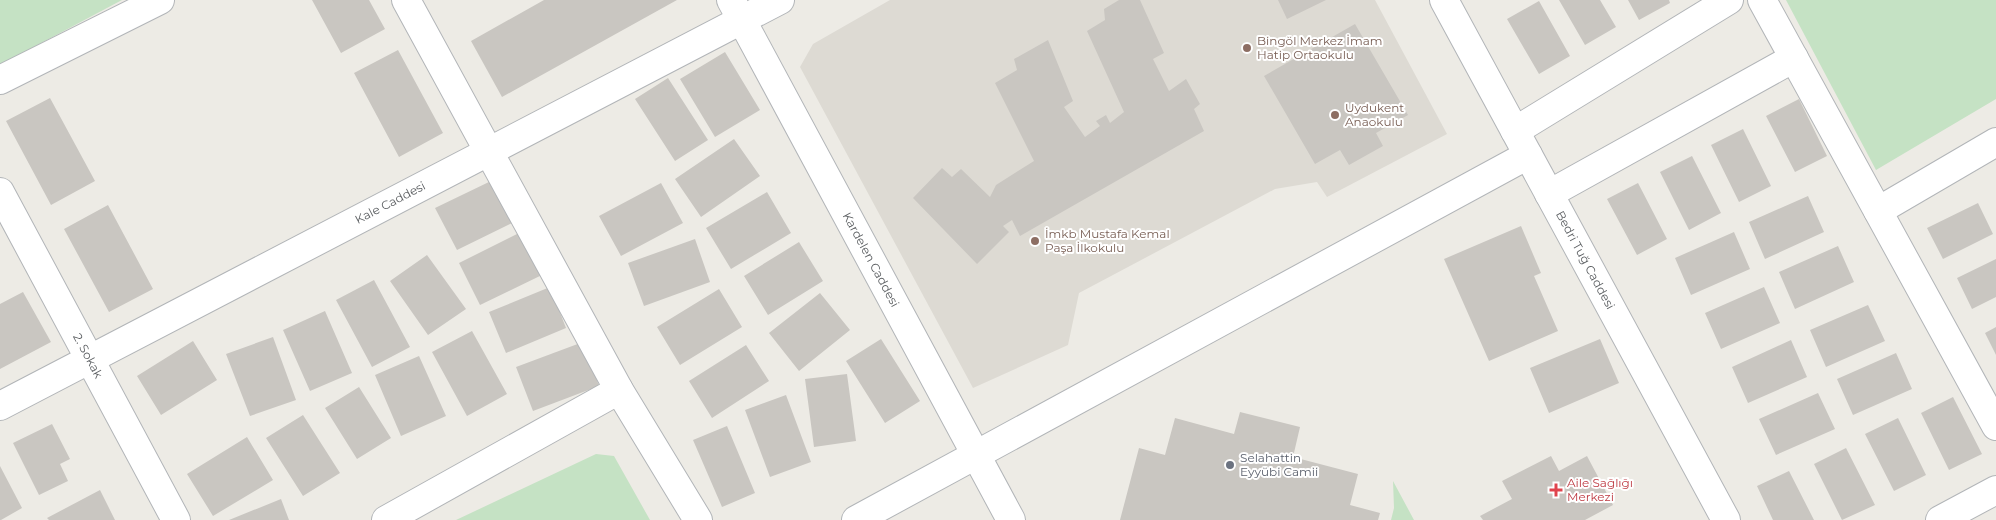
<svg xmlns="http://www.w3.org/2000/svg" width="1996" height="520" font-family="Montserrat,sans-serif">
<rect width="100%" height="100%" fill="#edebe5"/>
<path fill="#dddad3" d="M890,0H1375L1447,134L1327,197L1317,182L1275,189L1079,293L1068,345L973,388L800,67L813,44Z"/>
<path fill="#c5e2c4" d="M0,0H122L0,65Z
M1786,0H1996V99L1876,170Z
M596,454L614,456L650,520H456Z
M1393,481L1414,520H1391L1394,508Z"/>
<path fill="#c9c6c1" d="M312,0H369L385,29L341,53Z
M544,0H677L502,97L471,41Z
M1119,0H1140L1164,53L1153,59L1169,91L1186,79L1200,104L1194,109L1204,131L1020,236L1012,220L1003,226L1009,232L977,264L913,198L942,168L952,177L961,169L990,197L996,185L1034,161L995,83L1017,70L1014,59L1048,40L1073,101L1064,107L1085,137L1100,126L1096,121L1106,115L1110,123L1124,112L1087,31L1105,20L1104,9Z
M1278,0H1326L1287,19Z
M1559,0H1600L1616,27L1585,45Z
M1628,0H1669L1670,3L1639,20Z
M1539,1L1570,56L1539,74L1507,19Z
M1355,24L1408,115L1376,133L1383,146L1349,165L1340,150L1315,164L1264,76Z
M398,50L443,133L399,157L354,73Z
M725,52L760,110L715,137L680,79Z
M668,78L708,140L675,161L635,99Z
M50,98L95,181L51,205L6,121Z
M1799,99L1827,156L1795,172L1766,116Z
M1743,129L1771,186L1739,202L1711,145Z
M734,139L760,176L701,217L675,179Z
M1692,156L1721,213L1689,230L1660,172Z
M491,181L512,223L457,250L435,208Z
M661,183L683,223L621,256L599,216Z
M1638,183L1667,239L1637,255L1607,199Z
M767,192L791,233L731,269L706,228Z
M1808,196L1824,232L1765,259L1749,222Z
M1978,203L1993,234L1943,259L1927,228Z
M108,205L153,289L109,312L64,229Z
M1521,226L1541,273L1534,276L1558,331L1489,361L1444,259Z
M523,231L544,274L480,305L459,263Z
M1734,232L1750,269L1691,295L1675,258Z
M695,239L710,282L644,306L628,263Z
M799,242L823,281L768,315L744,276Z
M1838,246L1854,282L1795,309L1779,272Z
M427,255L466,309L428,335L390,281Z
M1996,259V297L1972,309L1957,278Z
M374,280L410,347L372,367L336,300Z
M550,287L566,328L506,353L489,312Z
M1764,287L1780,323L1721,349L1705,313Z
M719,289L742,327L680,365L657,327Z
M23,292L51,342L0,369V304Z
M820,293L850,330L799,371L769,333Z
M1868,305L1885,341L1826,367L1810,330Z
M325,311L352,373L310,391L283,330Z
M1996,327V355L1985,333Z
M472,331L507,394L467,416L432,352Z
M273,337L296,400L250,416L226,354Z
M881,339L920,401L885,423L846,361Z
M1600,339L1619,383L1549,413L1530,368Z
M1791,340L1807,377L1748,403L1732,367Z
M193,341L217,380L161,415L137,376Z
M583,342L599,386L533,411L516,367Z
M746,345L769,381L712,418L689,381Z
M1896,353L1912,389L1853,415L1837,379Z
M419,356L446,416L401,436L375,375Z
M847,374L856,441L814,447L805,379Z
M359,387L391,438L357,459L325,408Z
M1818,393L1835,429L1776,455L1759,419Z
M786,395L811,462L770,477L745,410Z
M1953,397L1982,454L1949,470L1921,413Z
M1240,412L1300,427L1293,457L1358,474L1350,505L1380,513L1378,520H1120L1139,448L1165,455L1175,418L1234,434Z
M303,415L340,473L303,496L266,438Z
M1898,418L1926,475L1894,491L1865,434Z
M52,424L70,459L60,464L68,481L39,495L13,443Z
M727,426L755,493L722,507L693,440Z
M247,437L273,480L213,516L187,474Z
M1846,448L1875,505L1842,520L1814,464Z
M1551,456L1559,471L1587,456L1613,505L1585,520H1483L1480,516L1512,499L1502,481Z
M0,466L22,508L1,520H0Z
M1789,471L1814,520H1773L1757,486Z
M100,490L115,520H49L47,518Z
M281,499L289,520H229Z"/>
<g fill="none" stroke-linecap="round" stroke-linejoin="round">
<defs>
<g id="minor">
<path d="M406,0L619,390L698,520"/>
<path id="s1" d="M731,0L1011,520"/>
<path id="s2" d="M1444,0L1726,520"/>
<path d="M1762,0L1996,426"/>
<path d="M0,80L160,0"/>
<path d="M1515,131L1729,0"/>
<path id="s3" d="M0,192L176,520"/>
<path d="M1549,194L1794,58"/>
<path d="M1878,211L1996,142"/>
<path id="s4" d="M0,406L780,0"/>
<path d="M386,520L619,390"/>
<path d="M856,520L1528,155"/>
<path d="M1940,520L1996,490"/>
</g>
</defs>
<use href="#minor" stroke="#b2b5b8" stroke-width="30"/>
<use href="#minor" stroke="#fff" stroke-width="28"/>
</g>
<g fill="#8d6e63" stroke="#fff" stroke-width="2">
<circle cx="1247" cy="48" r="5"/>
<circle cx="1335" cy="115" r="5"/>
<circle cx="1035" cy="241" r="5"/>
</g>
<circle fill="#6b7280" stroke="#fff" stroke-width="2" cx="1230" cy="465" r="5"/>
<path fill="#e0444e" stroke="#fff" stroke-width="2" d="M1553.5 482.5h5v5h5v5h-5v5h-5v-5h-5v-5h5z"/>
<g text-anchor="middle" stroke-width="4" stroke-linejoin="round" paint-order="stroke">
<g font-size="12" fill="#785e54" stroke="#fff" text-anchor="start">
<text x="1257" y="45">Bingöl Merkez İmam<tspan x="1257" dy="14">Hatip Ortaokulu</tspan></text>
<text x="1345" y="112">Uydukent<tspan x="1345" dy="14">Anaokulu</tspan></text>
<text x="1045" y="238">İmkb Mustafa Kemal<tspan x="1045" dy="14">Paşa İlkokulu</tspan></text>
</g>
<g font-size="12" fill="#5d6063" stroke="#fff">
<text dy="4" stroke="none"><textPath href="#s4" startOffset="440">Kale Caddesi</textPath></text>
<text dy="4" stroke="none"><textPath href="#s1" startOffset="295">Kardelen Caddesi</textPath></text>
<text dy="4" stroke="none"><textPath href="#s2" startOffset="296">Bedri Tuğ Caddesi</textPath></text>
<text dy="4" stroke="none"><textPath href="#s3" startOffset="186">2. Sokak</textPath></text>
</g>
<g font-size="12" fill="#5b616d" stroke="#fff" text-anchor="start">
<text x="1240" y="462">Selahattin<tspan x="1240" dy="14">Eyyübi Camii</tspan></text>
</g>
<g font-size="12" fill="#be3a42" stroke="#fff" text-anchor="start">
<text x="1567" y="487">Aile Sağlığı<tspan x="1567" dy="14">Merkezi</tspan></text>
</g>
</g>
</svg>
